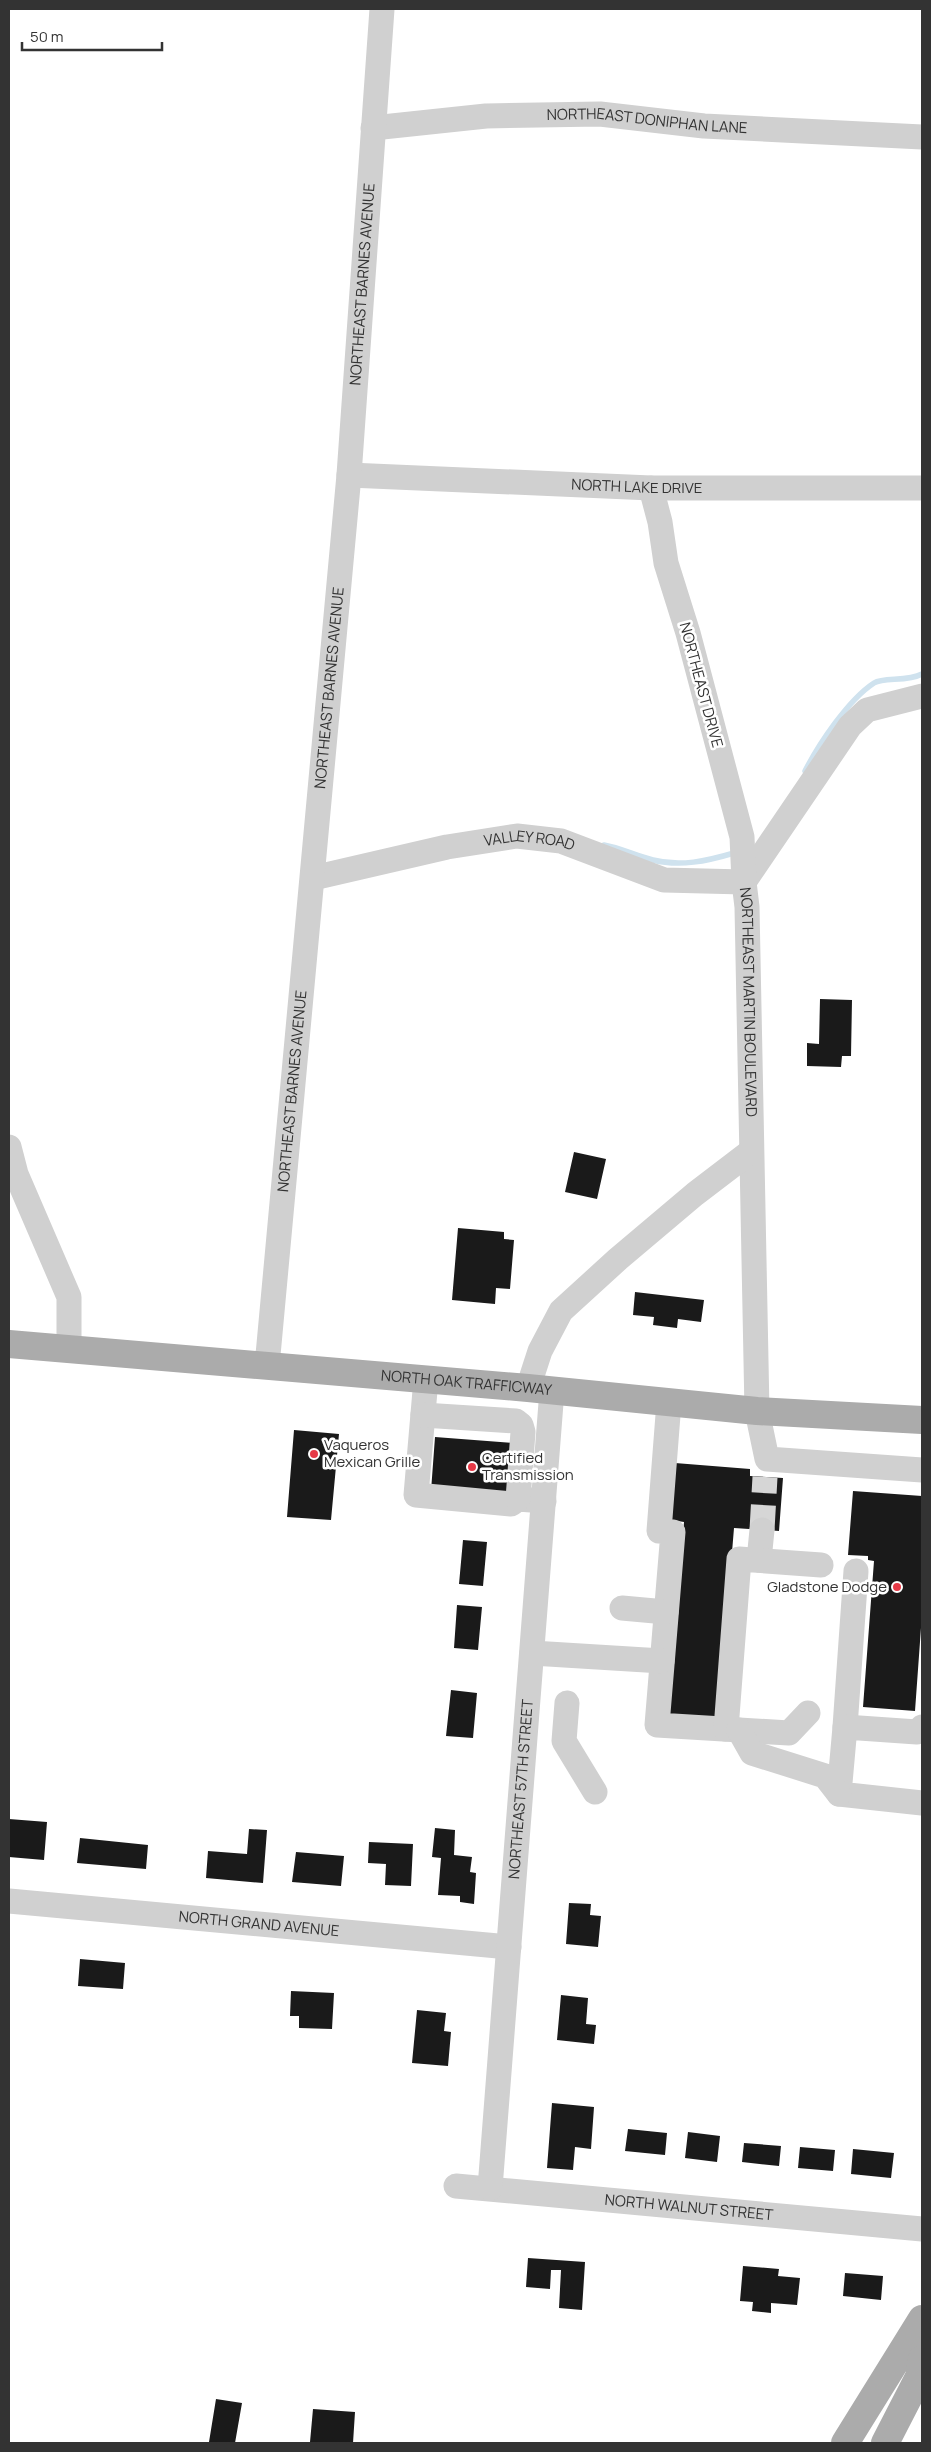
<svg xmlns="http://www.w3.org/2000/svg" width="931" height="2452" font-family="Manrope,sans-serif">
<rect width="100%" height="100%" fill="#fff"/>
<g fill="none" stroke-linecap="round" stroke-linejoin="round">
<path stroke="#cfe2ee" stroke-width="5.5" d="M805,771C819,744 848,700 874,683C884,677 907,682 922,674
M604,845C621,848 636,856 653,860C680,867 707,861 734,853"/>
</g>
<path fill="#1a1a1a" d="M820,999L852,1000L851,1056H842L841,1067L807,1066V1043L819,1044Z
M574,1152L606,1159L597,1199L565,1192Z
M458,1228L504,1232V1239L514,1240L510,1289L496,1288L495,1304L452,1300Z
M635,1292L704,1300L701,1322L678,1319L677,1328L653,1325L654,1317L633,1315Z
M294,1430L339,1434L331,1520L287,1517Z
M435,1437L513,1443L510,1496L431,1491Z
M675,1463L750,1469V1476L783,1478L779,1531L734,1528L718,1722L668,1718L684,1522L671,1520Z
M853,1491L922,1496V1614L915,1711L863,1707L874,1561L868,1560V1556L848,1555Z
M463,1540L487,1542L483,1586L459,1584Z
M457,1605L482,1607L478,1650L454,1648Z
M451,1690L477,1693L473,1738L446,1736Z
M9,1819L47,1822L44,1860L9,1857Z
M435,1828L455,1830L454,1855L472,1857L470,1872L476,1873L474,1904L460,1902V1896L438,1895L441,1858L432,1857Z
M249,1829L267,1830L263,1883L206,1878L208,1851L247,1854Z
M80,1838L148,1845L146,1869L77,1863Z
M369,1842L413,1844L411,1886L385,1885L386,1864L368,1863Z
M296,1852L344,1856L341,1886L292,1882Z
M569,1903L591,1904L590,1915L601,1916L598,1947L566,1944Z
M80,1959L125,1963L123,1989L78,1986Z
M291,1991L334,1993L332,2029L299,2028V2016H290Z
M561,1995L588,1998L586,2024L596,2025L594,2044L557,2040Z
M417,2010L446,2013L444,2031L451,2032L448,2066L412,2063Z
M552,2103L594,2107L591,2149L575,2147L573,2170L547,2168Z
M628,2129L667,2133L665,2155L625,2151Z
M688,2132L720,2136L717,2162L685,2158Z
M744,2143L781,2146L779,2166L742,2162Z
M800,2147L835,2150L833,2171L798,2168Z
M853,2149L894,2153L891,2178L851,2174Z
M528,2258L585,2262L582,2310L559,2308L561,2270H551L550,2289L526,2287Z
M743,2266L779,2269L778,2276L800,2278L797,2305L771,2303V2313L752,2311L753,2302L740,2301Z
M845,2273L883,2276L881,2300L843,2296Z
M216,2399L242,2403L235,2443L209,2442Z
M313,2409L355,2412L353,2443L310,2442Z"/>
<g fill="none" stroke-linecap="round" stroke-linejoin="round">
<path stroke="#d6d6d6" stroke-width="25" stroke-dasharray="25 12" stroke-linecap="butt" d="M762,1530L765,1477"/>
<g stroke="#d0d0d0" stroke-width="25">
<path id="s1" d="M373,128L486,116L600,114L704,126L922,137"/>
<path id="s2" d="M349,475L651,488H922"/>
<path id="s3" d="M922,696L867,710L850,726L744,882L747,907L757,1411L767,1459L922,1470"/>
<path id="s4" d="M313,878L447,847L517,836L561,841L664,880L744,882L742,837L688,633L666,563L660,522L651,488"/>
<path d="M9,1147L16,1174L69,1297V1349"/>
<path id="s5" d="M267,1366L349,475L382,9"/>
<path d="M426,1379L416,1495L511,1504L518,1499L544,1501"/>
<path d="M528,1388L540,1351L561,1311L618,1259L695,1194L750,1152"/>
<path d="M669,1402L659,1531L673,1532L657,1725L789,1733L808,1713"/>
<path d="M423,1415L516,1421L521,1425L523,1432L518,1499"/>
<path d="M759,1560L762,1530"/>
<path d="M622,1608L666,1612"/>
<path d="M532,1653L662,1661"/>
<path d="M567,1703L564,1741L595,1792"/>
<path d="M845,1727L856,1571"/>
<path d="M922,1727L917,1732L845,1727L839,1794L922,1803"/>
<path d="M726,1729L739,1559L821,1565"/>
<path d="M739,1730L752,1753L825,1776L839,1794"/>
<path id="s6" d="M9,1901L509,1947"/>
<path id="s7" d="M456,2186L922,2229"/>
<path id="s8" d="M490,2188L552,1390"/>
</g>
<g stroke="#ababab" stroke-width="28">
<path id="s9" d="M9,1344L528,1388L757,1411L922,1420"/>
<path d="M845,2443L922,2319"/>
<path d="M885,2443L919,2377L922,2359"/>
</g>
</g>
<g fill="#e63946" stroke="#fff" stroke-width="2">
<circle cx="314" cy="1454" r="5"/>
<circle cx="472" cy="1467" r="5"/>
<circle cx="897" cy="1587" r="5"/>
</g>
<g text-anchor="middle" stroke-width="5" stroke-linejoin="round" paint-order="stroke">
<g font-size="15" fill="#333" stroke="#fff">
<text dy="5" stroke="none"><textPath href="#s1" startOffset="275">NORTHEAST DONIPHAN LANE</textPath></text>
<text dy="5" stroke="none"><textPath href="#s5" startOffset="1086">NORTHEAST BARNES AVENUE</textPath></text>
<text dy="5" stroke="none"><textPath href="#s2" startOffset="288">NORTH LAKE DRIVE</textPath></text>
<text transform="translate(701 685) rotate(75)" y="5">NORTHEAST DRIVE</text>
<text dy="5" stroke="none"><textPath href="#s5" startOffset="681">NORTHEAST BARNES AVENUE</textPath></text>
<text dy="5" stroke="none"><textPath href="#s4" startOffset="221">VALLEY ROAD</textPath></text>
<text dy="5" stroke="none"><textPath href="#s3" startOffset="389">NORTHEAST MARTIN BOULEVARD</textPath></text>
<text dy="5" stroke="none"><textPath href="#s5" startOffset="276">NORTHEAST BARNES AVENUE</textPath></text>
<text dy="5" stroke="none"><textPath href="#s9" startOffset="459">NORTH OAK TRAFFICWAY</textPath></text>
<text dy="5" stroke="none"><textPath href="#s8" startOffset="400">NORTHEAST 57TH STREET</textPath></text>
<text dy="5" stroke="none"><textPath href="#s6" startOffset="251">NORTH GRAND AVENUE</textPath></text>
<text dy="5" stroke="none"><textPath href="#s7" startOffset="234">NORTH WALNUT STREET</textPath></text>
</g>
<g font-size="15" fill="#333" stroke="#fff" text-anchor="start">
<text x="324" y="1450">Vaqueros<tspan x="324" dy="17">Mexican Grille</tspan></text>
<text x="482" y="1463">Certified<tspan x="482" dy="17">Transmission</tspan></text>
<text x="887" y="1592" text-anchor="end">Gladstone Dodge</text>
</g>
</g>
<rect width="931" height="2452" fill="none" stroke="#333333" stroke-width="20"/>
<path d="M22 42v8h140v-8" fill="none" stroke="#333333" stroke-width="2.5"/>
<text x="30" y="42" font-size="15" fill="#333333" stroke="#ffffff" stroke-width="4" paint-order="stroke">50 m</text>
</svg>
